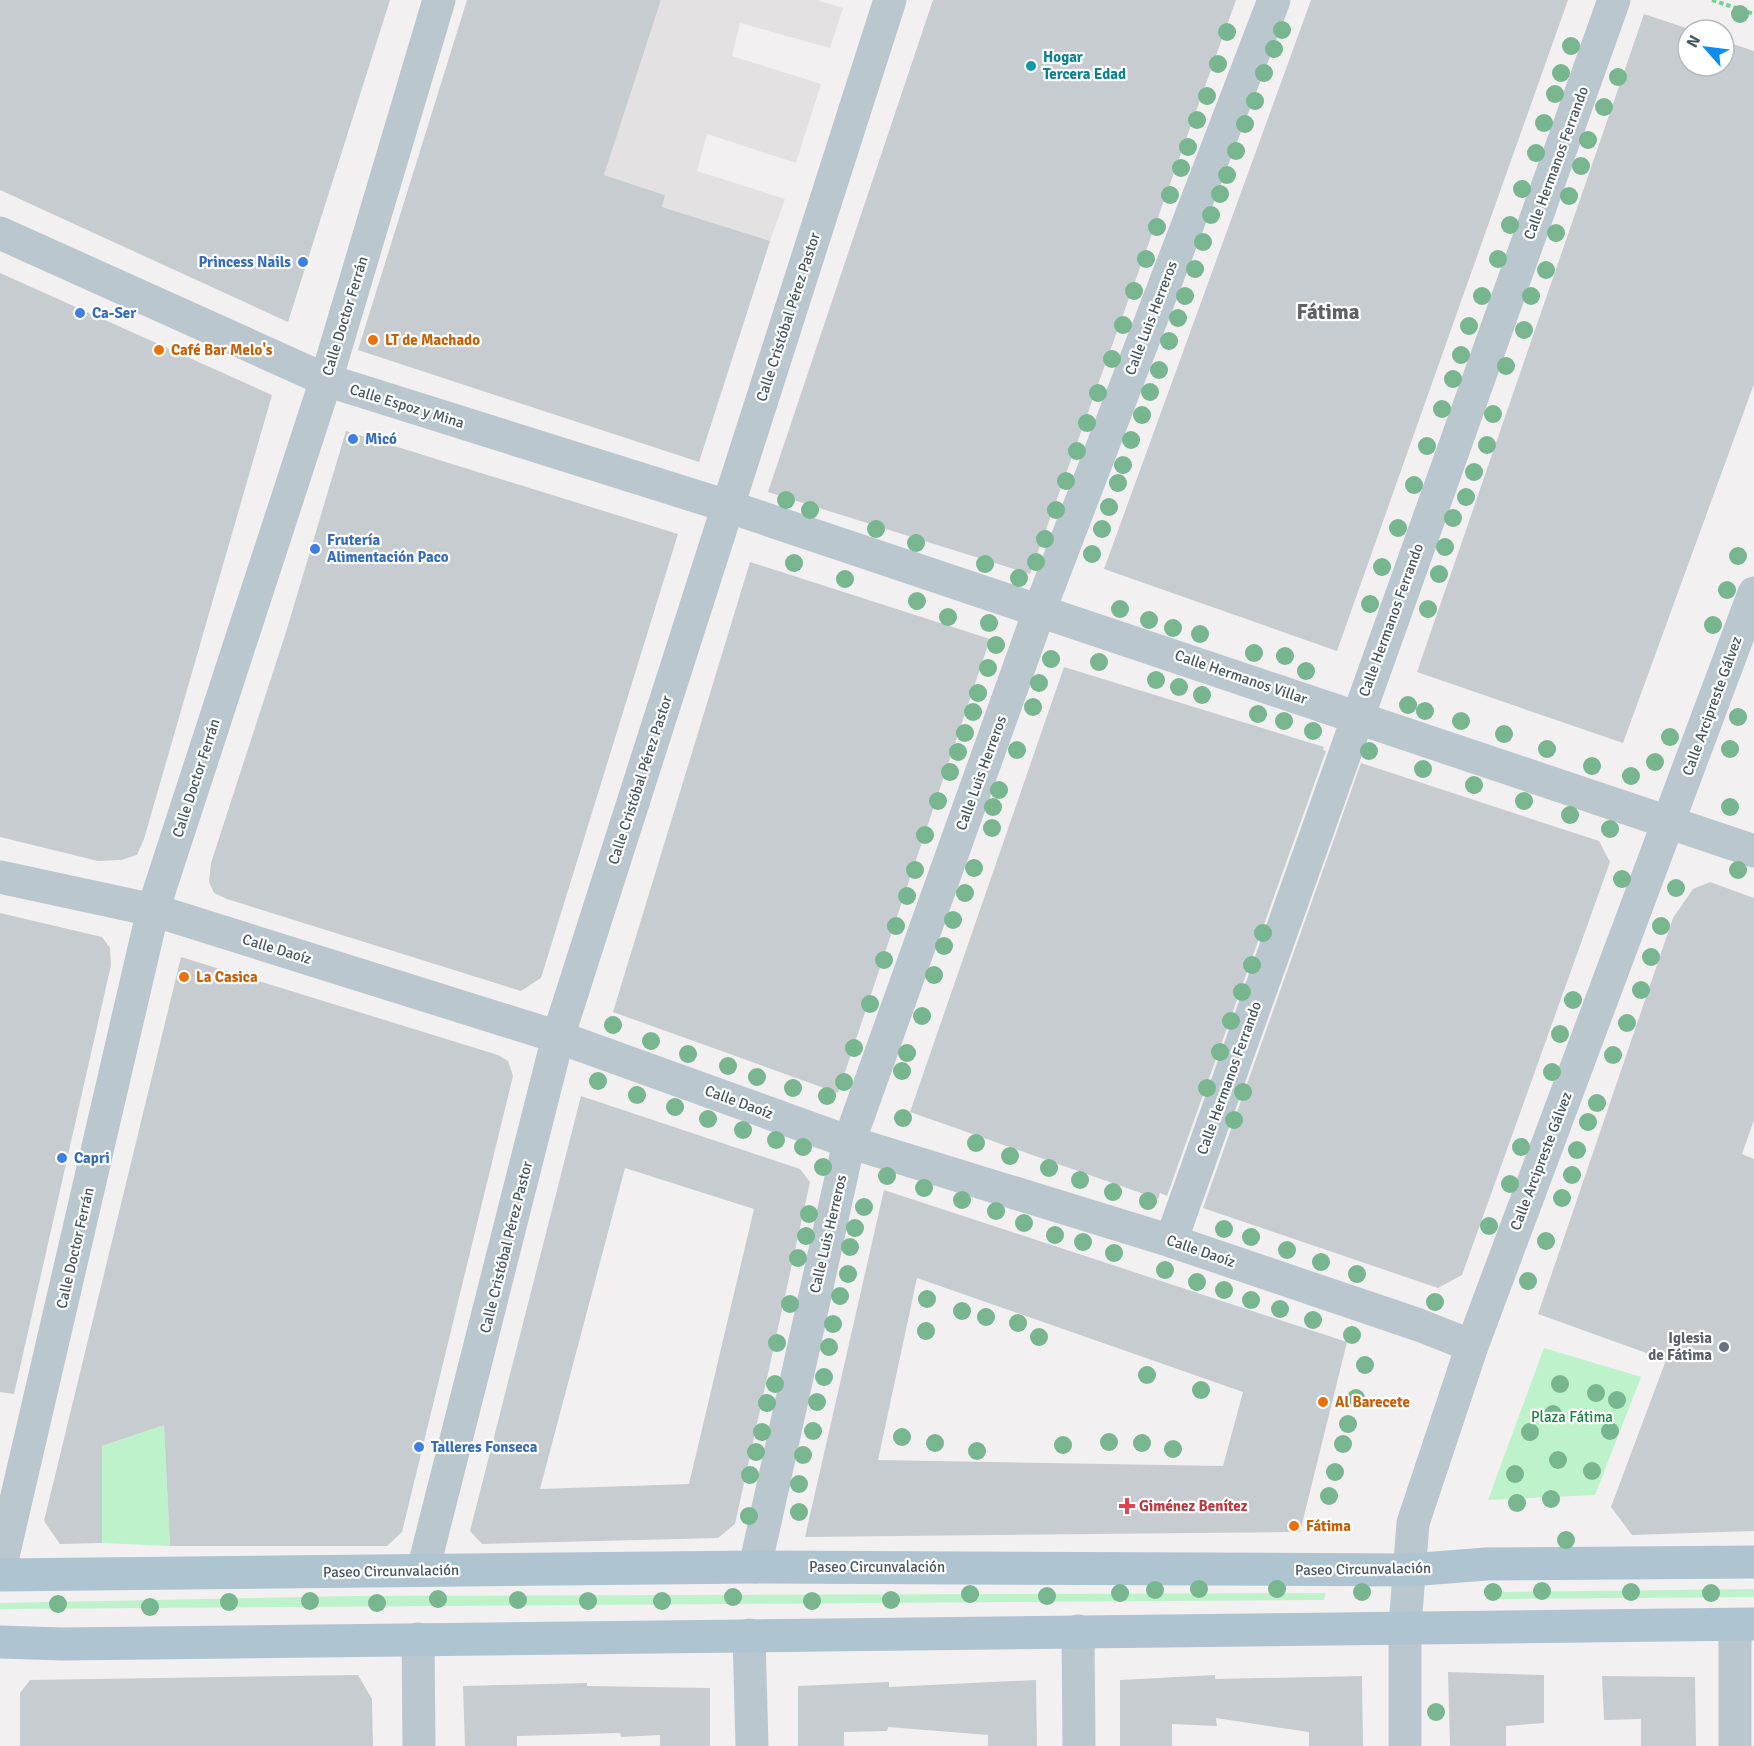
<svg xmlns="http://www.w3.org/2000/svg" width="1754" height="1746" font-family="Signika,sans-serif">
<rect width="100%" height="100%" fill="#f3f0f1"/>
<path fill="#e4e1e3" d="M661,0H817L843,8L830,48L740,23L732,56L821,84L796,163L707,134L697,171L785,199L770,241L662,207L665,195L604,175Z"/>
<path fill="#bdf2cb" d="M1544,1348L1641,1377L1595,1495L1488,1500Z
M164,1425L170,1546L102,1543V1446Z
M1754,1589V1597L1500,1599V1592Z
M1325,1593L1324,1600L0,1609V1603L355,1596Z"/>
<path fill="#c7ccd0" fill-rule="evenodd" d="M0,0H390L288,322L0,190Z
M467,0H661L604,175L665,195L662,207L770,241L699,462L358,350Z
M933,0H1236L1030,574L768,492Z
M1311,0H1568L1337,651L1104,569Z
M1644,14L1692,30H1688V66H1724V41L1754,51V384L1623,743L1417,672Z
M0,273L272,395L144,839L137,855L121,860L98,861L0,837Z
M346,431L678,534L541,978L521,991L227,899L214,893L209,882L211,863L286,632Z
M750,562L990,639L838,1093L613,1012Z
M1064,667L1324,747L1323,750L1326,751L1167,1196L1160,1193L1158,1199L910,1112Z
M1361,763L1599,841L1610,862L1462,1275L1438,1288L1203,1208Z
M1710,882L1754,898V1120L1742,1154L1754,1159V1531L1632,1535L1611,1507L1666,1360L1538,1314L1673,918L1693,889Z
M0,913L102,937L110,948L111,965L14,1394L0,1392Z
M181,957L498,1055L508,1061L513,1076L402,1532L387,1546H170L164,1425L102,1446V1543L60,1544L44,1521Z
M581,1096L800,1169L810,1182L735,1524L718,1538L482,1544L470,1531ZM625,1168L754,1209L689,1484L540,1489Z
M884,1190L1347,1342L1300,1532L805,1537ZM917,1278L1243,1392L1223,1466L878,1460Z
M1448,1672L1544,1675V1723L1506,1726V1746H1450Z
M358,1675L372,1699L373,1746H20V1693L30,1680Z
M1215,1675V1679L1362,1676L1363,1746H1309V1732L1216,1718L1217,1726L1172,1724V1746H1120V1680Z
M1602,1676L1695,1677L1696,1746H1641V1719L1604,1720Z
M1036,1680L1037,1746H988V1735L888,1727L887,1731L844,1732V1746H798V1686L889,1682V1687Z
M587,1683V1686L710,1688V1746H660V1735L621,1737L620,1733L517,1736V1746H465L463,1686Z"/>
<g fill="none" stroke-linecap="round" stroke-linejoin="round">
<path stroke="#73d297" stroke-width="4" stroke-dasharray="4.5 3" stroke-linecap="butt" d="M1712,0L1754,14"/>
<path stroke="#bbc7ce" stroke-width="33" d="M0,233L326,380L727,506L1754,851
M0,877L153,910L558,1037L849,1142L1171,1241L1419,1325L1472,1346
M1171,1241L1614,0
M755,1567L849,1142L1040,609L1274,0
M0,1569L153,910L326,380L439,0
M423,1570L558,1037L890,0
M1078,1631L1079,1746
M749,1635L752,1746
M418,1639L419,1746
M1405,1746V1626L1413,1523L1472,1346L1754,593
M1735,1746V1625"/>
<path stroke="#afc4d1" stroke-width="33" d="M0,1575L755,1567L1410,1570L1486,1564L1754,1562
M0,1642L63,1644L1754,1624"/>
</g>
<g fill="#77b68f">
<circle cx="1740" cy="14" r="9"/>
<circle cx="1282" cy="30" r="9"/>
<circle cx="1227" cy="32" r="9"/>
<circle cx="1571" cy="46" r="9"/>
<circle cx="1274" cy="49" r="9"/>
<circle cx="1218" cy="64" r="9"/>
<circle cx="1264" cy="73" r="9"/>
<circle cx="1561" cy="73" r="9"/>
<circle cx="1618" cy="77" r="9"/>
<circle cx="1555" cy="94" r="9"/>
<circle cx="1207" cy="96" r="9"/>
<circle cx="1255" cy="101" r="9"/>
<circle cx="1604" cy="107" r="9"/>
<circle cx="1197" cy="120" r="9"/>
<circle cx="1544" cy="123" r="9"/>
<circle cx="1245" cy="124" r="9"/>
<circle cx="1588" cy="140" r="9"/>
<circle cx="1188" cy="147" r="9"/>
<circle cx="1236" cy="151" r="9"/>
<circle cx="1536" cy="153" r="9"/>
<circle cx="1581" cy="166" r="9"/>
<circle cx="1181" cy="168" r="9"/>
<circle cx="1227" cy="175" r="9"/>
<circle cx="1522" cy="189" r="9"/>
<circle cx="1220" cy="194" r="9"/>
<circle cx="1170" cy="195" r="9"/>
<circle cx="1569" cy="196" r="9"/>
<circle cx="1211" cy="215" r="9"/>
<circle cx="1510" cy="225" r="9"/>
<circle cx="1157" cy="227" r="9"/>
<circle cx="1556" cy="233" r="9"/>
<circle cx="1203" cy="242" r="9"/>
<circle cx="1146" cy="259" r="9"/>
<circle cx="1498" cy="259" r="9"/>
<circle cx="1195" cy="269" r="9"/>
<circle cx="1546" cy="270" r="9"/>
<circle cx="1134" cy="291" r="9"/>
<circle cx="1185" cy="296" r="9"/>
<circle cx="1482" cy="296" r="9"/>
<circle cx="1531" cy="296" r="9"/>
<circle cx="1178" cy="318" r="9"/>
<circle cx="1123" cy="325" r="9"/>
<circle cx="1469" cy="326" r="9"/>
<circle cx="1524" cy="330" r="9"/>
<circle cx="1169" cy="341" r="9"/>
<circle cx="1461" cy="355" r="9"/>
<circle cx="1112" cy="359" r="9"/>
<circle cx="1506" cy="366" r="9"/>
<circle cx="1159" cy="370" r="9"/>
<circle cx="1453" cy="379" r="9"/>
<circle cx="1150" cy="392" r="9"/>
<circle cx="1098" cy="393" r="9"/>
<circle cx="1442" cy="409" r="9"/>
<circle cx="1493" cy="414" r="9"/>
<circle cx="1142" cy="415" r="9"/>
<circle cx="1087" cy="423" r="9"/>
<circle cx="1131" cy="440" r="9"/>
<circle cx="1487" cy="445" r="9"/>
<circle cx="1427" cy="446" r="9"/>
<circle cx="1077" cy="451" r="9"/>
<circle cx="1123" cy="465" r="9"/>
<circle cx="1474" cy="472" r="9"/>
<circle cx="1066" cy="481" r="9"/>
<circle cx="1118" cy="483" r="9"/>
<circle cx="1414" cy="485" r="9"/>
<circle cx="1466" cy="497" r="9"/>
<circle cx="786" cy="500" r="9"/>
<circle cx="1109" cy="507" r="9"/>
<circle cx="810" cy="510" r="9"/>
<circle cx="1056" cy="510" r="9"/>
<circle cx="1453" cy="518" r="9"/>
<circle cx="1398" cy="528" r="9"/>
<circle cx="876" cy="529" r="9"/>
<circle cx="1102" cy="529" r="9"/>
<circle cx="1045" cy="539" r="9"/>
<circle cx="916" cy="543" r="9"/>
<circle cx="1445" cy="547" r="9"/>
<circle cx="1092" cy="554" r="9"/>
<circle cx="1738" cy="556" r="9"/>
<circle cx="1036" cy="562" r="9"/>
<circle cx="794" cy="563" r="9"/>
<circle cx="985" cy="564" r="9"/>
<circle cx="1382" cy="567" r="9"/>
<circle cx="1439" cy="574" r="9"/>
<circle cx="1019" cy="578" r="9"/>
<circle cx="845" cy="579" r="9"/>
<circle cx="1727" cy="590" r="9"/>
<circle cx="917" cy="601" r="9"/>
<circle cx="1370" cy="604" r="9"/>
<circle cx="1120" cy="609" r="9"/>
<circle cx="1428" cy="609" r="9"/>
<circle cx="948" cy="617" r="9"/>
<circle cx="1149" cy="620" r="9"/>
<circle cx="989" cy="623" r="9"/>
<circle cx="1713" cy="625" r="9"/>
<circle cx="1173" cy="628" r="9"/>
<circle cx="1200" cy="634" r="9"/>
<circle cx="996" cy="645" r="9"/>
<circle cx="1254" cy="653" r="9"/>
<circle cx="1285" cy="656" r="9"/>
<circle cx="1051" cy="659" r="9"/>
<circle cx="1099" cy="662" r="9"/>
<circle cx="988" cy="668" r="9"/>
<circle cx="1306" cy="671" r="9"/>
<circle cx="1156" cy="680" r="9"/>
<circle cx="1039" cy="683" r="9"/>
<circle cx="1179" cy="687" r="9"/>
<circle cx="978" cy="693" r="9"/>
<circle cx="1202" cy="695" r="9"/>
<circle cx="1408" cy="705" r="9"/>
<circle cx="1033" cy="707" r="9"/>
<circle cx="1425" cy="711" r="9"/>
<circle cx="973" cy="712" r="9"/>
<circle cx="1258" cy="714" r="9"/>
<circle cx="1738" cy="717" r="9"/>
<circle cx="1284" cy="721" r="9"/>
<circle cx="1461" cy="721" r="9"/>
<circle cx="1313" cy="731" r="9"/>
<circle cx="965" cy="733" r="9"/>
<circle cx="1504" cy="734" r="9"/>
<circle cx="1670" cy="737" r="9"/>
<circle cx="1547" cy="749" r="9"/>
<circle cx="1730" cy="749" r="9"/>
<circle cx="1017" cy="750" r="9"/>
<circle cx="1369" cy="751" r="9"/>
<circle cx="958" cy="752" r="9"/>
<circle cx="1655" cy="762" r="9"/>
<circle cx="1592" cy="766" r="9"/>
<circle cx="1423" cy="769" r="9"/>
<circle cx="950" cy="772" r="9"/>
<circle cx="1631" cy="776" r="9"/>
<circle cx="1474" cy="785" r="9"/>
<circle cx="999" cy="790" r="9"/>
<circle cx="938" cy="801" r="9"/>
<circle cx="1524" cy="801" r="9"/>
<circle cx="993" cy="807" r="9"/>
<circle cx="1730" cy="807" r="9"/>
<circle cx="1570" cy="815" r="9"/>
<circle cx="992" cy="828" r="9"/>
<circle cx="1610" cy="829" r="9"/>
<circle cx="925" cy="835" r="9"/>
<circle cx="974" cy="868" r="9"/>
<circle cx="915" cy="870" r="9"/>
<circle cx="1738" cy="870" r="9"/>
<circle cx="1622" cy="879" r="9"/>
<circle cx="1676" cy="888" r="9"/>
<circle cx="965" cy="893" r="9"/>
<circle cx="907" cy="896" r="9"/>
<circle cx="953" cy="920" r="9"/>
<circle cx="896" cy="926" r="9"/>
<circle cx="1661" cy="926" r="9"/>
<circle cx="1263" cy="933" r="9"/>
<circle cx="944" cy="946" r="9"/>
<circle cx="1651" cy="957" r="9"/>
<circle cx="884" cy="960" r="9"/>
<circle cx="1252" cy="965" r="9"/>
<circle cx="934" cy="975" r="9"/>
<circle cx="1641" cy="990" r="9"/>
<circle cx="1242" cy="992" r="9"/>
<circle cx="1573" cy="1000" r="9"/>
<circle cx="870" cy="1004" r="9"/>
<circle cx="922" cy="1016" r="9"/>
<circle cx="1231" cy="1021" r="9"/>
<circle cx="1627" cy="1023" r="9"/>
<circle cx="613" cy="1025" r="9"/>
<circle cx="1560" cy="1034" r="9"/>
<circle cx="651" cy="1041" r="9"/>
<circle cx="854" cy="1048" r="9"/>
<circle cx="1220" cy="1052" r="9"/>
<circle cx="907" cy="1053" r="9"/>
<circle cx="688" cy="1054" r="9"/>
<circle cx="1613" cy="1055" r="9"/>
<circle cx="728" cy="1066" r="9"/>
<circle cx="902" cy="1071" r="9"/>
<circle cx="1552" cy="1072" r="9"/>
<circle cx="757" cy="1077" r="9"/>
<circle cx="598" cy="1081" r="9"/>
<circle cx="844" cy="1082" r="9"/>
<circle cx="793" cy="1088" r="9"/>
<circle cx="1207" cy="1088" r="9"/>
<circle cx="1243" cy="1092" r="9"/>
<circle cx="637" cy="1095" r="9"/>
<circle cx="827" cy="1096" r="9"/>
<circle cx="1597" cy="1103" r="9"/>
<circle cx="675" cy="1107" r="9"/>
<circle cx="903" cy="1118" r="9"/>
<circle cx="708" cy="1119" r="9"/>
<circle cx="1234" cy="1120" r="9"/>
<circle cx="1588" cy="1122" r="9"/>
<circle cx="743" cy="1130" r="9"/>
<circle cx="776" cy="1140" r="9"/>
<circle cx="976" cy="1143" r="9"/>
<circle cx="803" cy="1147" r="9"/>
<circle cx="1521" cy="1147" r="9"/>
<circle cx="1577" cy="1150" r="9"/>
<circle cx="1010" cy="1156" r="9"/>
<circle cx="823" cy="1167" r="9"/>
<circle cx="1049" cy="1168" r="9"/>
<circle cx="1572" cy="1175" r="9"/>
<circle cx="887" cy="1176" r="9"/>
<circle cx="1080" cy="1180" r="9"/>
<circle cx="1510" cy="1184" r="9"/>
<circle cx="924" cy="1188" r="9"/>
<circle cx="1113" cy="1192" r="9"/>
<circle cx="1562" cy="1198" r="9"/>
<circle cx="962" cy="1200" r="9"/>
<circle cx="1148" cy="1201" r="9"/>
<circle cx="864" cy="1207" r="9"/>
<circle cx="996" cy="1211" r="9"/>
<circle cx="809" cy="1214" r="9"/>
<circle cx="1024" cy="1223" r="9"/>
<circle cx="1489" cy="1226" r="9"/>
<circle cx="855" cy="1228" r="9"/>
<circle cx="1224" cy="1229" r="9"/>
<circle cx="1055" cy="1235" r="9"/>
<circle cx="806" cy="1236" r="9"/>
<circle cx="1251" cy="1237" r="9"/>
<circle cx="1546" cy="1241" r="9"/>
<circle cx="1083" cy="1242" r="9"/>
<circle cx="850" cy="1247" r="9"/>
<circle cx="1287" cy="1250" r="9"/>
<circle cx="1114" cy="1253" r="9"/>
<circle cx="798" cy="1258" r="9"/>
<circle cx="1321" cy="1262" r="9"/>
<circle cx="1165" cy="1270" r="9"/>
<circle cx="848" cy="1274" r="9"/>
<circle cx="1357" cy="1274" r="9"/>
<circle cx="1528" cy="1281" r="9"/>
<circle cx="1197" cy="1282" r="9"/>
<circle cx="1224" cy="1290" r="9"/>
<circle cx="840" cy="1296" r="9"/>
<circle cx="927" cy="1299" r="9"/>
<circle cx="1251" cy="1300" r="9"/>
<circle cx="1435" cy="1302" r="9"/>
<circle cx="790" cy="1304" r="9"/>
<circle cx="1280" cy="1309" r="9"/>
<circle cx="962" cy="1311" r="9"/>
<circle cx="986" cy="1317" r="9"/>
<circle cx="1313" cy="1320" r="9"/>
<circle cx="1018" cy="1323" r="9"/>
<circle cx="833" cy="1324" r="9"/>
<circle cx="926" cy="1331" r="9"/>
<circle cx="1352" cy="1335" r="9"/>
<circle cx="1039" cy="1337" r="9"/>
<circle cx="777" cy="1343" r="9"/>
<circle cx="829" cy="1347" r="9"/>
<circle cx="1365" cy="1365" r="9"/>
<circle cx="1147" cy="1375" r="9"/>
<circle cx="824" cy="1377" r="9"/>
<circle cx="775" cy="1384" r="9"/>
<circle cx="1560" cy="1384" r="9"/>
<circle cx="1201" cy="1390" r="9"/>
<circle cx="1596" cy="1393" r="9"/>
<circle cx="1356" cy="1398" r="9"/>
<circle cx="1617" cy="1400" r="9"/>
<circle cx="817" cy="1402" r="9"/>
<circle cx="767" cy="1403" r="9"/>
<circle cx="1553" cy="1414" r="9"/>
<circle cx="1348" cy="1424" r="9"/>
<circle cx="813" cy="1431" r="9"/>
<circle cx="1610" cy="1431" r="9"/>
<circle cx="762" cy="1432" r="9"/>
<circle cx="1530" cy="1432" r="9"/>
<circle cx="902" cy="1437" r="9"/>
<circle cx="1109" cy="1442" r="9"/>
<circle cx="935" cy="1443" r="9"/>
<circle cx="1142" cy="1443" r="9"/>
<circle cx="1343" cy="1444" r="9"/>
<circle cx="1063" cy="1445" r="9"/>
<circle cx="1173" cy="1449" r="9"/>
<circle cx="977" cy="1451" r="9"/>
<circle cx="756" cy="1452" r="9"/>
<circle cx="803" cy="1455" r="9"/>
<circle cx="1558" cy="1460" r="9"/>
<circle cx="1592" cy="1471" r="9"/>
<circle cx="1335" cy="1472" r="9"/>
<circle cx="1515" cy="1474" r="9"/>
<circle cx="750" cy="1475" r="9"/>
<circle cx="799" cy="1484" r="9"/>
<circle cx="1329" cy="1496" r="9"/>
<circle cx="1551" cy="1499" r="9"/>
<circle cx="1517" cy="1503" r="9"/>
<circle cx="799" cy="1512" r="9"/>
<circle cx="749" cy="1516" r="9"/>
<circle cx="1566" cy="1540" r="9"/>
<circle cx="1199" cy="1589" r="9"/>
<circle cx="1277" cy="1589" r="9"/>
<circle cx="1155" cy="1590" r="9"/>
<circle cx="1542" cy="1591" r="9"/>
<circle cx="1362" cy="1592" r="9"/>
<circle cx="1493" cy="1592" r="9"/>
<circle cx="1631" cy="1592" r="9"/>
<circle cx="1120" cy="1593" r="9"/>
<circle cx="1711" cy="1593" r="9"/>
<circle cx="970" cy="1594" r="9"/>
<circle cx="1047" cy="1596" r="9"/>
<circle cx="733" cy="1597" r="9"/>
<circle cx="438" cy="1599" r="9"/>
<circle cx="518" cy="1600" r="9"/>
<circle cx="891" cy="1600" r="9"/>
<circle cx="310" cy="1601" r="9"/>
<circle cx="588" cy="1601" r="9"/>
<circle cx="662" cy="1601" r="9"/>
<circle cx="812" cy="1601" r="9"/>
<circle cx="229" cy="1602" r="9"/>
<circle cx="377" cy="1603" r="9"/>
<circle cx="58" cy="1604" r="9"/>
<circle cx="150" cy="1607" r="9"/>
<circle cx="1436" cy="1712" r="9"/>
</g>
<circle fill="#0f9aa8" stroke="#fff" stroke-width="2" cx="1031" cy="66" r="6"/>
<g fill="#3f7fe0" stroke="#fff" stroke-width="2">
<circle cx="303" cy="262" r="6"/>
<circle cx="80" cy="313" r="6"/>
<circle cx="353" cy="439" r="6"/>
<circle cx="315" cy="549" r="6"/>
<circle cx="62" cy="1158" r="6"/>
<circle cx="419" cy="1447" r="6"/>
</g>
<g fill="#e8710a" stroke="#fff" stroke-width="2">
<circle cx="373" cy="340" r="6"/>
<circle cx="159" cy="350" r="6"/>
<circle cx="184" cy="977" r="6"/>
<circle cx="1323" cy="1402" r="6"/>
<circle cx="1294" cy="1526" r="6"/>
</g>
<circle fill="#6b7280" stroke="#fff" stroke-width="2" cx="1724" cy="1347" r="6"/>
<path fill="#e0444e" stroke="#fff" stroke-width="2" d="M1124 1497h6v6h6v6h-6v6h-6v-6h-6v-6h6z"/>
<g text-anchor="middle" stroke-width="4.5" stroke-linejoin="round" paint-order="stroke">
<g font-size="15" font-weight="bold" fill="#0d838f" stroke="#fff" text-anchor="start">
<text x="1043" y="62">Hogar<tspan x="1043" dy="17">Tercera Edad</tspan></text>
</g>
<g font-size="15" fill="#47575f" stroke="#fff">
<text transform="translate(1556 163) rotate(-70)" y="5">Calle Hermanos Ferrando</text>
<text transform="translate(345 316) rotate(-73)" y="5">Calle Doctor Ferrán</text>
<text transform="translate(788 317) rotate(-72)" y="5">Calle Cristóbal Pérez Pastor</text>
<text transform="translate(1151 318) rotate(-69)" y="5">Calle Luis Herreros</text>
<text transform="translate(407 406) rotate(17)" y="5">Calle Espoz y Mina</text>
<text transform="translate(1391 620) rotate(-70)" y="5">Calle Hermanos Ferrando</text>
<text transform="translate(1241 677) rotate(19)" y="5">Calle Hermanos Villar</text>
<text transform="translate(1712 706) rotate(-70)" y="5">Calle Arcipreste Gálvez</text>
<text transform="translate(981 773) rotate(-70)" y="5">Calle Luis Herreros</text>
<text transform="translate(196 778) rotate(-72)" y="5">Calle Doctor Ferrán</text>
<text transform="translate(640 780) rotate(-72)" y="5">Calle Cristóbal Pérez Pastor</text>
<text transform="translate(277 949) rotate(17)" y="5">Calle Daoíz</text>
<text transform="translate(1229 1078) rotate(-70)" y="5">Calle Hermanos Ferrando</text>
<text transform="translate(739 1102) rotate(20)" y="5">Calle Daoíz</text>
<text transform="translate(1541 1161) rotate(-69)" y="5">Calle Arcipreste Gálvez</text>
<text transform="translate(828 1234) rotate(-77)" y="5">Calle Luis Herreros</text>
<text transform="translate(506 1247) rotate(-76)" y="5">Calle Cristóbal Pérez Pastor</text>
<text transform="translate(75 1248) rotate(-77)" y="5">Calle Doctor Ferrán</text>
<text transform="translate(1201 1251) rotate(19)" y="5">Calle Daoíz</text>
<text x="877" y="1572">Paseo Circunvalación</text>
<text transform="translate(1363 1569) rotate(-1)" y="5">Paseo Circunvalación</text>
<text transform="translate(391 1571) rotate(-1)" y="5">Paseo Circunvalación</text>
</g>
<g font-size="15" font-weight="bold" fill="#366cbe" stroke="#fff" text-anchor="start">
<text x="291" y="267" text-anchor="end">Princess Nails</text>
<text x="92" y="318">Ca-Ser</text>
<text x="365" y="444">Micó</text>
<text x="327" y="545">Frutería<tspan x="327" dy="17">Alimentación Paco</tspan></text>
<text x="74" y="1163">Capri</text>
<text x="431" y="1452">Talleres Fonseca</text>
</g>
<g font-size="15" font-weight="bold" fill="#c56008" stroke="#fff" text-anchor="start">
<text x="385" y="345">LT de Machado</text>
<text x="171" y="355">Café Bar Melo's</text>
<text x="196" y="982">La Casica</text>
<text x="1335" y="1407">Al Barecete</text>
<text x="1306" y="1531">Fátima</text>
</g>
<g font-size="15" font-weight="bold" fill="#5b616d" stroke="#fff" text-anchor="end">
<text x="1712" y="1343">Iglesia<tspan x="1712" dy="17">de Fátima</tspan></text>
</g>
<g font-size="15" fill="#12863e" stroke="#fff">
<text x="1572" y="1422">Plaza Fátima</text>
</g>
<g font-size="15" font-weight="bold" fill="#be3a42" stroke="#fff" text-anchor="start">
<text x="1139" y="1511">Giménez Benítez</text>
</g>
<g font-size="21" font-weight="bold" fill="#5c6266" stroke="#fff">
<text x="1328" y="319">Fátima</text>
</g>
</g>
<g transform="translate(1706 48) rotate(298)"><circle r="28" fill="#ffffff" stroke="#b5bcbf" stroke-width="1.5"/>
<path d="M0-4.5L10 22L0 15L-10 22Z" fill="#0e8cef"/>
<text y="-9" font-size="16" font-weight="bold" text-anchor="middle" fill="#47575f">N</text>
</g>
</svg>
